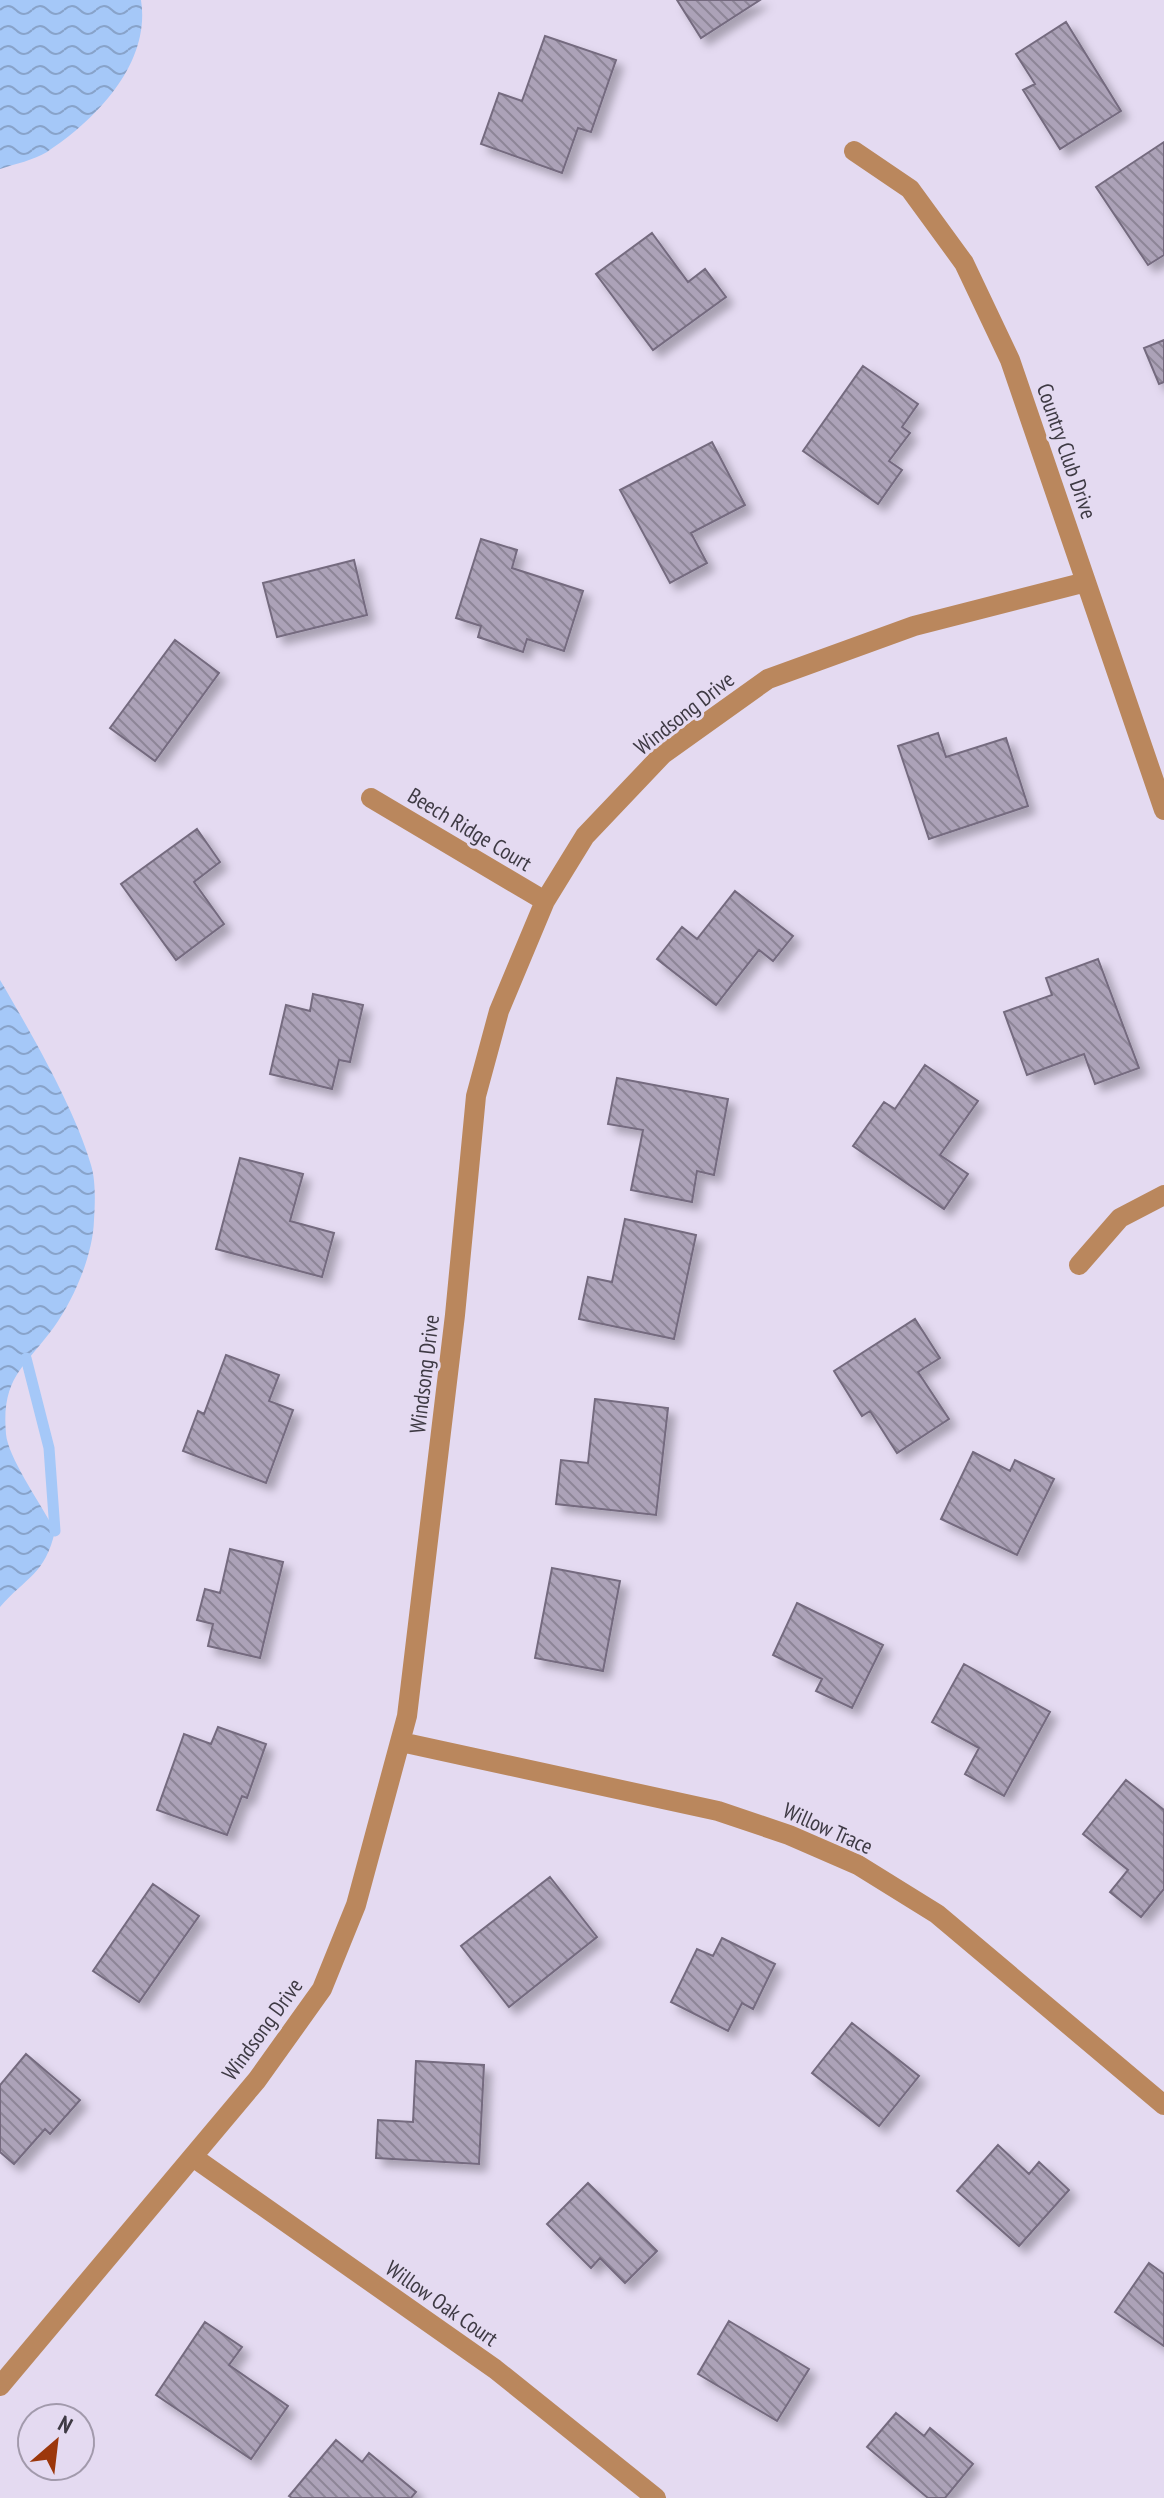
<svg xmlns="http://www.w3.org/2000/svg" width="1164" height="2498" font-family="'PT Sans Narrow',sans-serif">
<defs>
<pattern id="water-waves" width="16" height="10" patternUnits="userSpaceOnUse" patternTransform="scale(2)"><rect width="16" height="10" fill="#a5c8f8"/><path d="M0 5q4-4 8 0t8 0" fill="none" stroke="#88a3ca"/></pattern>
<pattern id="building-back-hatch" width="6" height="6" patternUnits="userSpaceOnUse" patternTransform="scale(2)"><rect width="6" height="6" fill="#aca2b8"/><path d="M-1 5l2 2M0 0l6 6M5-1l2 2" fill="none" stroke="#8d8597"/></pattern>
<filter id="shadow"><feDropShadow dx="7" dy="7" stdDeviation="4" flood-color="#0004"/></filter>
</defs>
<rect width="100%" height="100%" fill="#e4daf1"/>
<path fill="url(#water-waves)" d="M0,0H141C151,63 97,119 47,152C34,160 15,164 0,169Z
M0,980C30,1031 75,1109 91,1165C96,1181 95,1204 94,1220C93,1255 74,1299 54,1327C25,1367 1,1377 6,1434C8,1458 43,1507 55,1531C45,1575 26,1577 0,1607Z"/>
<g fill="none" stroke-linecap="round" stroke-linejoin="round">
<path stroke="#a5c8f8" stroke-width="11" d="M26,1358L49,1448L55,1531"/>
</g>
<path fill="url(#building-back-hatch)" stroke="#746b7f" stroke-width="2" filter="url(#shadow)" d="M677,0H760L701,38Z
M1066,22L1121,111L1060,149L1023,90L1035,84L1016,54Z
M545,36L616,60L591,132L578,128L562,173L481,144L499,93L522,101Z
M1164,142V255L1148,265L1096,187Z
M652,233L688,282L705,269L726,297L653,350L596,274Z
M1164,340V382L1159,384L1144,348Z
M863,366L918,404L902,427L910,433L889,461L902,470L878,504L803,451Z
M712,442L745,505L691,533L707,563L670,583L620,490Z
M481,539L517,550L512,568L583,591L564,651L527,639L523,652L478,637L481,626L456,618Z
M354,560L367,615L277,637L263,583Z
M175,640L219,673L155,761L110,728Z
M938,733L946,757L1006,738L1028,806L929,839L898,746Z
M197,829L220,862L194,882L224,924L176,960L121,884Z
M735,891L793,936L773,961L759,950L716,1005L657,959L682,927L697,939Z
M1098,959L1139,1068L1095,1084L1084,1054L1027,1075L1004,1012L1052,995L1046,978Z
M313,994L363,1005L350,1062L339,1060L332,1089L270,1074L286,1005L310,1011Z
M925,1065L978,1101L940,1155L968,1174L944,1209L853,1146L884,1102L895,1109Z
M617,1078L728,1099L714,1175L697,1171L692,1202L631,1190L643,1130L608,1124Z
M240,1158L303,1174L290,1221L334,1233L322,1277L216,1249Z
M625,1219L696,1235L674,1339L579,1319L588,1277L612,1282Z
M915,1319L940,1358L918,1372L949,1419L897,1453L870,1411L862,1416L834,1371Z
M226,1355L279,1375L269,1401L293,1410L266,1483L183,1451L198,1411L204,1414Z
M595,1399L668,1408L656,1515L556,1504L561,1460L588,1463Z
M973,1452L1010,1471L1015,1460L1054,1479L1017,1555L941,1519Z
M230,1549L283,1562L260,1658L208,1646L213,1624L197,1620L205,1589L220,1593Z
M552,1568L620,1581L603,1671L535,1658Z
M797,1603L883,1645L852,1708L816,1691L822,1679L773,1655Z
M964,1664L1050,1712L1004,1796L965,1774L979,1748L932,1722Z
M218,1727L266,1744L247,1798L242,1796L227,1835L157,1810L184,1734L211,1744Z
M1126,1780L1164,1810V1889L1141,1917L1110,1892L1128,1870L1083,1834Z
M550,1877L597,1937L509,2007L461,1946Z
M153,1884L199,1916L139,2002L93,1971Z
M722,1938L775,1964L753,2009L742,2003L728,2031L671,2002L697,1949L713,1956Z
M852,2023L919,2076L879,2126L812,2073Z
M26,2054L80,2100L50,2134L45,2129L14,2164L0,2152V2085Z
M416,2061L484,2065L479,2164L376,2158L378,2120L413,2122Z
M998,2145L1029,2174L1039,2162L1069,2190L1019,2246L957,2191Z
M588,2183L657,2251L625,2283L600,2258L591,2268L547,2224Z
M1149,2263L1164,2274V2346L1115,2312Z
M729,2321L809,2369L777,2421L698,2374Z
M205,2322L242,2347L229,2365L288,2406L251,2459L156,2395Z
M896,2413L924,2436L930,2428L973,2464L945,2498H928L867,2447Z
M336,2440L362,2462L369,2453L416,2492L411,2498H292L289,2496Z"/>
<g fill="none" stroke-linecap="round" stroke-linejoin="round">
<path stroke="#ba875d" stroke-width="20" d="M854,151L910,189L964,263L1010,360L1164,810
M371,798L545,901
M1079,1265L1120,1218L1164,1195
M401,1742L718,1811L789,1835L858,1865L937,1914L1164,2105
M193,2157L495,2369L656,2498
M0,2386L257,2080L322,1989L356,1905L407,1716L455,1315L476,1096L499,1011L545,901L585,836L663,754L768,679L914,626L1086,582"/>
</g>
<g text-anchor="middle" stroke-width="6" stroke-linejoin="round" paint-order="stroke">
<g font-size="22" fill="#3e3a44" stroke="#e4daf1">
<text transform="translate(1067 451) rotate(71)" y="8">Country Club Drive</text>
<text transform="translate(684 713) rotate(-38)" y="8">Windsong Drive</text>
<text transform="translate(470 829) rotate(31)" y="8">Beech Ridge Court</text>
<text transform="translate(424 1374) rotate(-83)" y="8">Windsong Drive</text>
<text transform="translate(828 1828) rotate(24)" y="8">Willow Trace</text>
<text transform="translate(262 2029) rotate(-54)" y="8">Windsong Drive</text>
<text transform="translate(442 2303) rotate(35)" y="8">Willow Oak Court</text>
</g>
</g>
<g transform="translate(56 2442) rotate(28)"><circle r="38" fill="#e4daf1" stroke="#a29aac" stroke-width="2"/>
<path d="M0-6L14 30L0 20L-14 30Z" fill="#9c370b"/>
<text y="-12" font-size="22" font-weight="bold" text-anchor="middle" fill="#3e3a44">N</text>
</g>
</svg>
